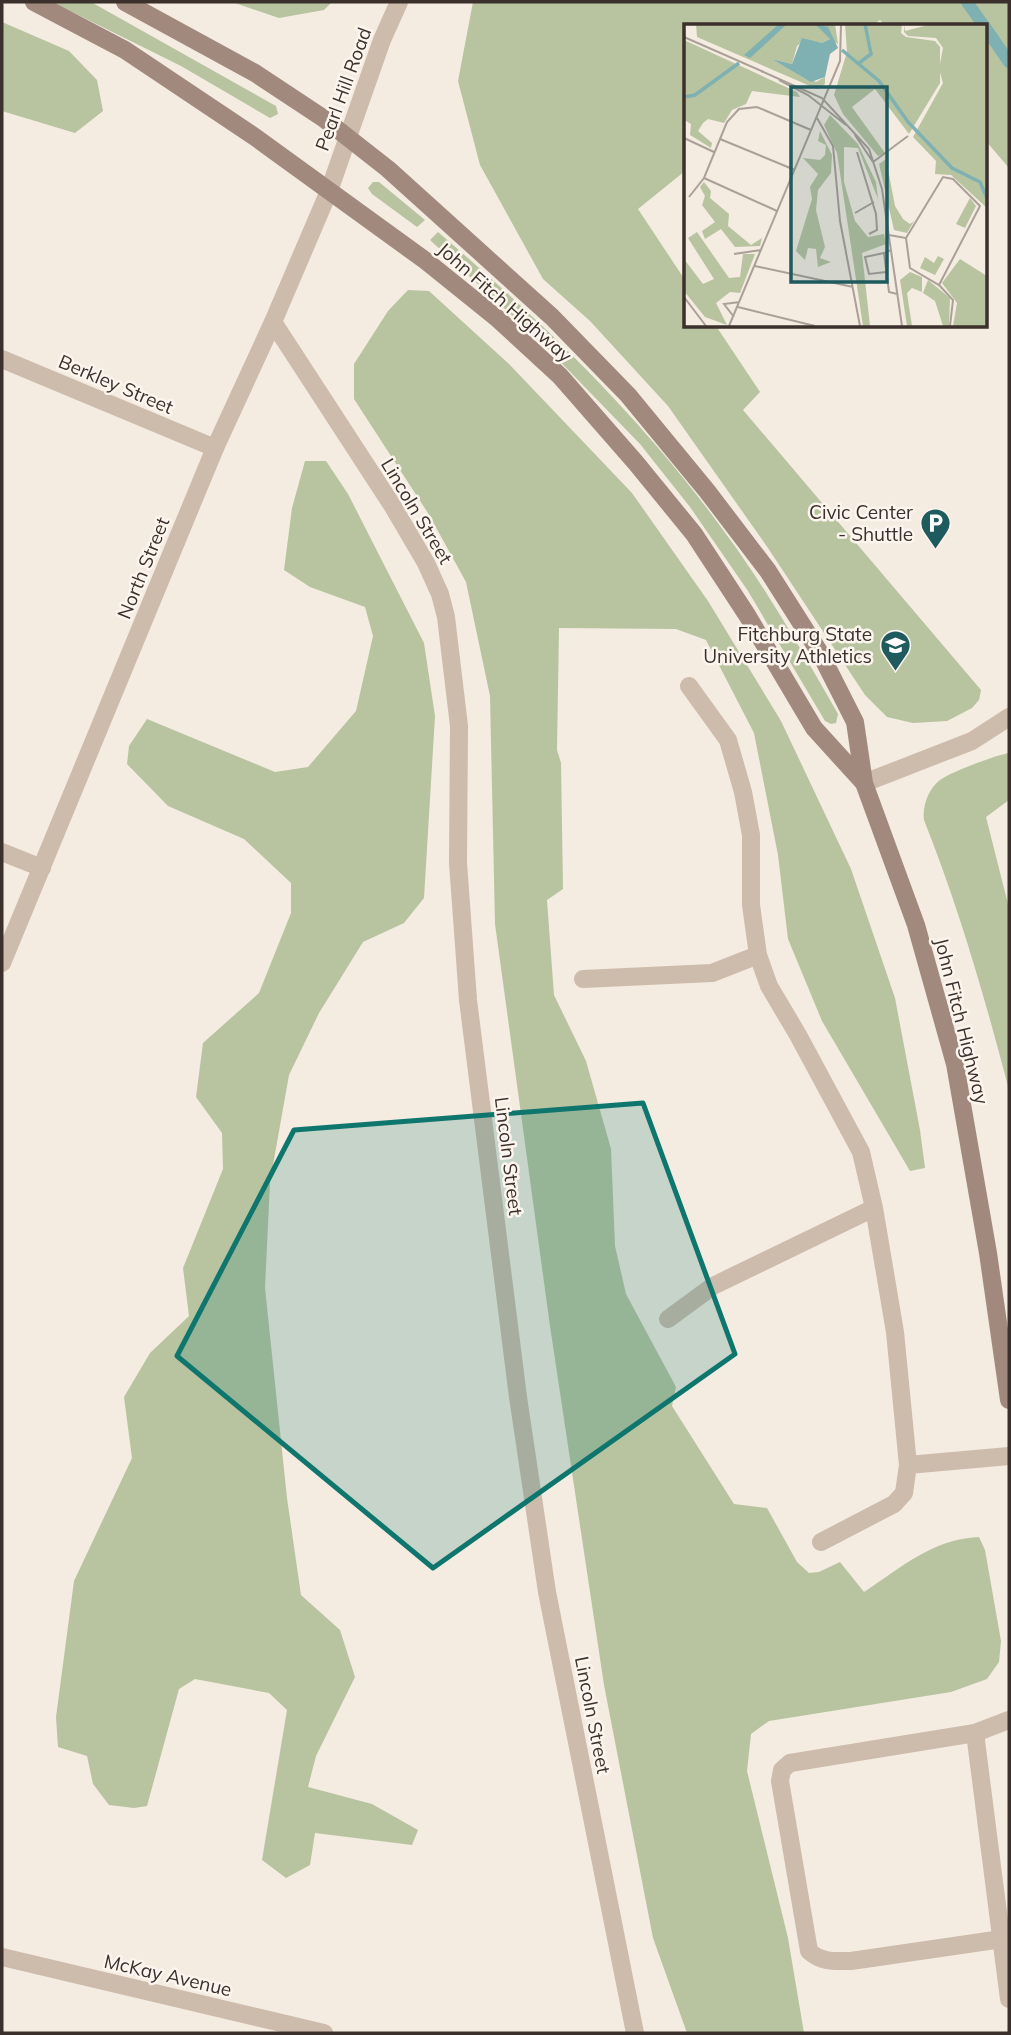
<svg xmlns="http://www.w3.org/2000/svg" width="1011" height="2035" font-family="Mulish,sans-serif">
<rect width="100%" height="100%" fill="#f4ebe1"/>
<path fill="#b8c4a0" d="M52,2H91L276,106L278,114L270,118L181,66Z
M232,2H332L324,10L279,18Z
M473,2H1009V168L985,140V26H886L880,20L871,26H685V171L638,209L685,280V326H716L760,392L743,410L981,690L979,700L972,708L947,721L913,723L887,717L865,695L768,548L668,406L590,321L543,279L480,165L458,81Z
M2,22L69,51L97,80L103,111L75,133L2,111Z
M373,182H379L425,220L417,227L372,194L368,188Z
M438,232C544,323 644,420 726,534C768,591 803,653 838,714L836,723L831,724L825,721L748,591L690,507L640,444L544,345L430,240Z
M408,290L429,291L509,364L632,493L708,601L781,721L851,869L895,998L920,1130L925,1168L910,1171L822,1021L788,939L778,855L754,733L706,640L676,629L559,628L557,750L561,763L563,889L547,900L554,995L586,1061L611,1149L615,1246L626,1294L676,1387L672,1406L734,1504L767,1508L797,1562L809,1573L819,1572L840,1562L864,1592C901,1568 932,1539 979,1537L985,1550L1001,1641L999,1662L987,1679L951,1692L769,1721L751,1734L747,1771L788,1938L804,2033H687L653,1938L604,1685L550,1326L495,924L490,696L466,582L428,513L354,399V364L388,311Z
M305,461H326L348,494L424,643L435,716L424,898L404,923L363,942L319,1013L289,1075L270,1182L265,1288L287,1498L301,1595L340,1630L355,1677L316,1756L308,1787L372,1804L418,1830L412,1845L315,1833L310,1865L286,1878L262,1860L287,1710L269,1693L195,1679L179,1689L147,1806L134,1808L109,1805L93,1784L87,1756L58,1747L56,1717L74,1581L132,1458L124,1397L150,1353L189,1316L183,1268L223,1169L222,1133L196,1097L203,1043L259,993L291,913V883L244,839L168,806L127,764L129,746L147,719L275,772L308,767L356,711L373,636L365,607L310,587L284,570L292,508Z
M1009,753V800L986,817L1009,908V1090C985,998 959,908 924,820C922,806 929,788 940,780C951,772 996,755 1009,753Z"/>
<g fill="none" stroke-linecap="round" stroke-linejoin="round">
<path stroke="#7fb0b2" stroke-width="12" d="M967,2L984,26
M985,27L1009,62"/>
<path stroke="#cdbbac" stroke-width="18" d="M689,686L728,740L743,792L751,835V905L758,955L769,986L798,1035L861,1152L874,1208L895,1332L908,1465L904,1493L894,1504L821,1542
M864,783L972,741L1009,717
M583,979L712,973L758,955
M668,1319L713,1286L874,1208
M908,1465L1009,1456
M1009,1720L975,1733L1009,1999
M975,1733L790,1763L782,1770L780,1781L809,1951C822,1963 835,1961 851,1961L1002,1939"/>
<path stroke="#cdbbac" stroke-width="18" d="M329,191L382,40L399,2
M273,322L392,505L426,563L440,594L446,617L459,726L458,863L468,1000L518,1397L547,1592L635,2033
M2,359L215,448
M2,852L42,868
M2,1957L324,2033"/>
<path stroke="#cdbbac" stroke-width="18" d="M2,963L215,448L273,322L329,191"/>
<path stroke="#a18a7d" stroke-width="18" d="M34,2L125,50L255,137L426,261L498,319L560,376L636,463L694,534L747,615L814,728L864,783
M125,2L255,73L323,118L388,169L552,317L628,395L707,491L768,571L820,653L855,722L864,783L916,925L955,1064L988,1253L1009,1400"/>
</g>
<path fill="#0f766e" fill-opacity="0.2" stroke="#0f766e" stroke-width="5" stroke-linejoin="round" d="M643,1103L735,1354L433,1568L177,1356L294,1130Z"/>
<defs>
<symbol id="parking-pin" viewBox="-11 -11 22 30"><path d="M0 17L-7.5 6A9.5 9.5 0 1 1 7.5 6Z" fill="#1f5a5e" stroke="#fbf5ee"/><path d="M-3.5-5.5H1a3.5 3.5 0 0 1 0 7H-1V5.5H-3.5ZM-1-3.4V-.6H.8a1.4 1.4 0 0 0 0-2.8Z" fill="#fff"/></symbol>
<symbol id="school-pin" viewBox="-11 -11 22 30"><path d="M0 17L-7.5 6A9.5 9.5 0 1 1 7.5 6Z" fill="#1f5a5e" stroke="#fbf5ee"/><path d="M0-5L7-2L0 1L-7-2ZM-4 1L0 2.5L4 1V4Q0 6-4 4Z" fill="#fff"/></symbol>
</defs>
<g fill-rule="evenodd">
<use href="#parking-pin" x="918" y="506" width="35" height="47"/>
<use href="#school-pin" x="878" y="628" width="35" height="47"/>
</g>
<g text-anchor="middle" stroke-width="5" stroke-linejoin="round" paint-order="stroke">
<g font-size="19" fill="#3b302b" stroke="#fbf5ee">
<text transform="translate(343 89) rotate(-70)" y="7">Pearl Hill Road</text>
<text transform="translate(505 302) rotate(41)" y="7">John Fitch Highway</text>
<text transform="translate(116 384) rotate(23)" y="7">Berkley Street</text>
<text transform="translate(417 511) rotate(59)" y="7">Lincoln Street</text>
<text transform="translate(143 568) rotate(-68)" y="7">North Street</text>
<text transform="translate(962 1021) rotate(76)" y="7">John Fitch Highway</text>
<text transform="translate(509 1156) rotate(83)" y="7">Lincoln Street</text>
<text transform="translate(593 1715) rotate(79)" y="7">Lincoln Street</text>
<text transform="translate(168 1975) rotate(13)" y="7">McKay Avenue</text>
</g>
<g font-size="19" fill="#3b302b" stroke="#fbf5ee" text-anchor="end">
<text x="913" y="519">Civic Center<tspan x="913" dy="22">- Shuttle</tspan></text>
<text x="872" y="641">Fitchburg State<tspan x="872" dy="22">University Athletics</tspan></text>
</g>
</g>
<g transform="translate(684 24)">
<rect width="303" height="303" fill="#f4ebe1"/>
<path d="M12,0H151L154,20L146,15L138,19L120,16L113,22L108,40L88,35L132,58L141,53V60L133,65L13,13ZM161,0H218L217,9L222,13L251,17L256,23V59L225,110L191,65L168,83L201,129L194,132L159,90L150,71L163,28ZM220,0L221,7L248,0H303V184L267,151L251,150L252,137L229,113L259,59L255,45L259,24L252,14L224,12L220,8ZM0,16L113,68L116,73L68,67L62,80L48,86L40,99L24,95L19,99L14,107L28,119L27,124L6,111L7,100L0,96ZM146,91L174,120L192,158L194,175L174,124L160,123V158L171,197L184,213L200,210L202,220L178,229L186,302H179L153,129L140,101ZM136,107L148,131L147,149L134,166L132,186L141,223L136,234L147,238L134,243L132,225L124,224L121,236L112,227L128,175L126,163L134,150L119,134L136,136L141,131L142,121L134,117ZM202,135L211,182L219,195L226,200L230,197L223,209L210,206L195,140ZM20,158L27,167L26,174L45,190L44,202L67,221L78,214L76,222L51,223L37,205L21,215L18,207L31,198L18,181L21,172L16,163ZM286,174L292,182L281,204L272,200ZM13,208L45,254L56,253L59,230H71L56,269L46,268L32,279L43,301L21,293L0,267V235L19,260L30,255L4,214ZM254,232L260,235L251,251L236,244L241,233L250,239ZM276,235L303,252V302H269L273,279L258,259ZM226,248L238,253V268L228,264L223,269L228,302H223L216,256ZM244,256L266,274L265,302H259L251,277L239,269Z" fill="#b8c4a0"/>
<path d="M95,0H103L66,34L60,31ZM131,0L144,3L154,24L146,30L141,53L127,58L88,35L108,40L118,14L138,19L146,15Z" fill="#7fb0b2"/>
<path fill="none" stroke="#7fb0b2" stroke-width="3.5" d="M158,26L195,57L224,98L268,144L296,158L303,174M175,39L187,30L181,0M0,73L11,71L55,39"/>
<path fill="none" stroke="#aaa098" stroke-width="2" d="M0,13L80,48M77,47L138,74L185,125L198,165L218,302M95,56L124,71L162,101M133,94L149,122L156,197L176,302M171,111L189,138M0,114L30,128M36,115L111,146M173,128L192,190L193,206L185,210M189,138L224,112M20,154L93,187M5,173L20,154L43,98L55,85L73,83L127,106M171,189L190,178M205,211L222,214L226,244L255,261L296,182L269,155L259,153L222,214M207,226L200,229L205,268L213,270M200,229L181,233L185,250L202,248M50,230L77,226M71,242L169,263M255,261L269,276L266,302M0,273L22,302M54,283L131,302M50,293L40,280L56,278M45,302L156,37L157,0"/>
<path fill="#1f5a5e" fill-opacity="0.15" stroke="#1f5a5e" stroke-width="3.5" d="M107,63H203V258H107Z"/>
<rect width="303" height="303" fill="none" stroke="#3b302b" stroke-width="3.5"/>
</g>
<rect width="1011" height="2035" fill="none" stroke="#3b302b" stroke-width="7"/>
</svg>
